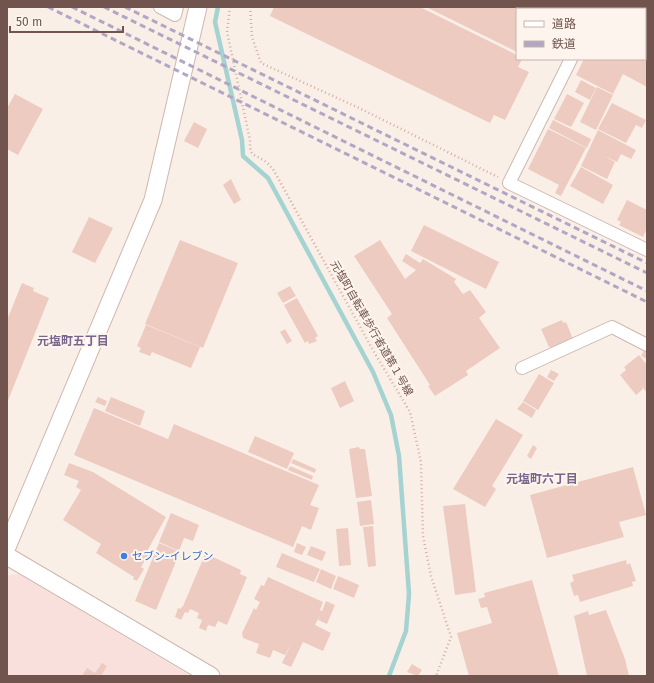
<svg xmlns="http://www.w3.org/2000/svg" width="654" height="683" font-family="'Fira Sans','Noto Sans JP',sans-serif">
<rect width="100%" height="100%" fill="#faefe7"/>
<path fill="#f9e0dc" d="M18,574L191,676H7V576Z"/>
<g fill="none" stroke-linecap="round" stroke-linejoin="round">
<path stroke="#a4d3d2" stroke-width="4.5" d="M218,7L215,22L242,140L243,156L268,178L373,372L391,415L399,456L409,594L406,631L389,676"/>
</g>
<path fill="#edcbc1" d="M274,7H420L517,55V59H522L518,67L529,72L505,120L494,115L490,123L270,16Z
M426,7H552L551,9H517V52Z
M608,7H647V40L645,39V9H607Z
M645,45L647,46V87L623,74L613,94L576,75L584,59H645Z
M581,80L596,88L590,100L575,92Z
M597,87L613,95L596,130L580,122Z
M15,94L43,109L18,155L7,149V108Z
M567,94L584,103L571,127L554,119Z
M612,103L646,120L642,128L636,125L626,143L598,129Z
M553,120L591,139L587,148L549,128Z
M194,122L207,129L198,148L184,141Z
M548,129L586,148L561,196L555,193L559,185L528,169Z
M598,130L636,150L631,159L621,154L617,162L604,156L615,162L607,179L581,166Z
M581,167L613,185L603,204L570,186Z
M231,179L241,200L234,204L223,185Z
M627,200L647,210V228L643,237L619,225L621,222L617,220Z
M89,217L113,228L95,263L72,252Z
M424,225L499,262L486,289L411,251Z
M180,240L238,263L203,348L145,324Z
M380,240L405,279L416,270L402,261L406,254L420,263L423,259L456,279L454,282L463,294L470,290L486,312L479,318L500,348L466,371L468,375L435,396L428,386L430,385L387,318L392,314L354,256Z
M22,283L34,288L33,291L49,298L7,403V320Z
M290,286L296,296L283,303L277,293Z
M297,298L318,336L315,338L317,341L309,344L308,341L305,343L290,316L300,310L290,316L284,305Z
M562,320L563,323L566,322L573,339L553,347H549L541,329Z
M146,325L200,347L191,368L152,352L150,356L139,352L141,348L137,346Z
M285,329L292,341L287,344L280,332Z
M645,349L647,350V359L641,356Z
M639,355L647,365V393L641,385L643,389L636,395L620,375L626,370L624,367Z
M551,370L559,374L554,381L547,377Z
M539,374L554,383L538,410L523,401Z
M345,381L354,401L340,408L331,388Z
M98,397L107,401L105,406L95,402Z
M111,397L145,411L140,426L105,411Z
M523,402L536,410L532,418L517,409Z
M94,408L168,439L174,424L319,485L310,505L319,508L311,530L302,526L293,547L74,455Z
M496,419L523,435L492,486L496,489L485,507L453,489Z
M255,436L294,453L287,469L248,452Z
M533,445L537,448L531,459L527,456Z
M359,447L360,449H365L372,496L356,498L349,449Z
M293,459L316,469L315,473L291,463Z
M69,463L93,472L166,517L146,553L148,555L141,567L144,569L137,581L133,579L134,577L96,553L101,544L63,520L81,490L76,487L79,481L64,475Z
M290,466L313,476L312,480L288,470Z
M633,467L646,515L619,522L624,537L547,558L530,495Z
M371,500L374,524L360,526L357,502Z
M465,504L476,592L455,595L443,506Z
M171,513L199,525L193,541L184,538L179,551L159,542Z
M373,526L376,566L368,567L363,527Z
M348,528L351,565L339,566L336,529Z
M159,543L180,552L156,610L135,601Z
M297,543L306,547L302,555L294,552Z
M311,546L326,552L322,561L307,555Z
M206,552L214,555L213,557L241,570L240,574L247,577L227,625L218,621L215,627L208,625L206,631L199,628L202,620L197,618L199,613L190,609L188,613L185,612L181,620L175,617L178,608L181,609L182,606L187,608L183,606Z
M282,553L320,569L314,582L276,567Z
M626,560L627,565L630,563L636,581L632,582L633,586L580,602L578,595L574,596L570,583L574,581L572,575Z
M321,569L336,576L331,589L316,582Z
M338,576L359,585L354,598L333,589Z
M268,577L323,602L320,610L322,611L326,601L335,605L327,624L318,620L321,613L315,625L331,633L323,651L303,642L291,667L282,663L291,644L285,655L273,650L270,658L256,653L259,644L243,638L242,633L254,608L256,610L260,602L254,599L261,585L264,586Z
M532,580L559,676H469L457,633L492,623L487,607L481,608L478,599L485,597L484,593Z
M606,610L625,659L629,676H587L574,616L588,611L589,615Z
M102,663L107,666L101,676H82L87,668L95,673Z
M412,664L422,670L418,676L407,672Z"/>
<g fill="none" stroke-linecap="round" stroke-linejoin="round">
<defs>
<path id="street" d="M160,7L175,15L177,7
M596,9L597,7
M571,59L509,183L647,250
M522,368L612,327L647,345"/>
<path id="secondary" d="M7,547L153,200L198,7
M7,556L211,676"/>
</defs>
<use href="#street" stroke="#cdb8b1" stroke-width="14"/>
<use href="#secondary" stroke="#cfb7af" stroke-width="19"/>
<path stroke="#d2aea4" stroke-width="2.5" stroke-dasharray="1 3" stroke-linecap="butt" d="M230,7L227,32L250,140C250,155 251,153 263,160C267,162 270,166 273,169L374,352L410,412L421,462L423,536L431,576L451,637L436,676
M250,7L252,37L261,63L359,108L498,177"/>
<use href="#street" stroke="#fff" stroke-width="12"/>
<use href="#secondary" stroke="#fff" stroke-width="17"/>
<path stroke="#b1a6c3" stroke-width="3" stroke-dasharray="6 4" stroke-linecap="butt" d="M48,7L647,302
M72,7L647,291
M104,7L647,273
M125,7L647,263"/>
</g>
<circle fill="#3f7fe0" stroke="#fdf4ed" stroke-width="1.5" cx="124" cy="556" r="4"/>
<g text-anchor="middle" stroke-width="4" stroke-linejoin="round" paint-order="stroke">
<g font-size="11" fill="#71544e" stroke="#fdf4ed">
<text transform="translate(372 328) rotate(60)" y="4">元塩町自転車歩行者道第１号線</text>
</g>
<g font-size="11" fill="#366cbe" stroke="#fdf4ed" text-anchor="start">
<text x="132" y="560">セブン-イレブン</text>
</g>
<g font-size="12" font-weight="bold" fill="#7a668d" stroke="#fdf4ed">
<text x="73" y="345">元塩町五丁目</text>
<text x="542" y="483">元塩町六丁目</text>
</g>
</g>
<rect width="654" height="683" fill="none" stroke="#71544e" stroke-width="16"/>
<rect x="516" y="8" width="130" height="52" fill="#fdf4ed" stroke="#c5b4ad"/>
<rect x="524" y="21" width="20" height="6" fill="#ffffff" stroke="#c5b4ad"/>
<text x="552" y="28" font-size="12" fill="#71544e">道路</text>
<rect x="524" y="41" width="20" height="6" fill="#b1a6c3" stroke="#c5b4ad"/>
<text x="552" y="48" font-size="12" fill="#71544e">鉄道</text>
<path d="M10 26v6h113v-6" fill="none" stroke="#71544e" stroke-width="2"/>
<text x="16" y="26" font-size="12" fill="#71544e" stroke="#fdf4ed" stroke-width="3" paint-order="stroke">50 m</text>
</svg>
